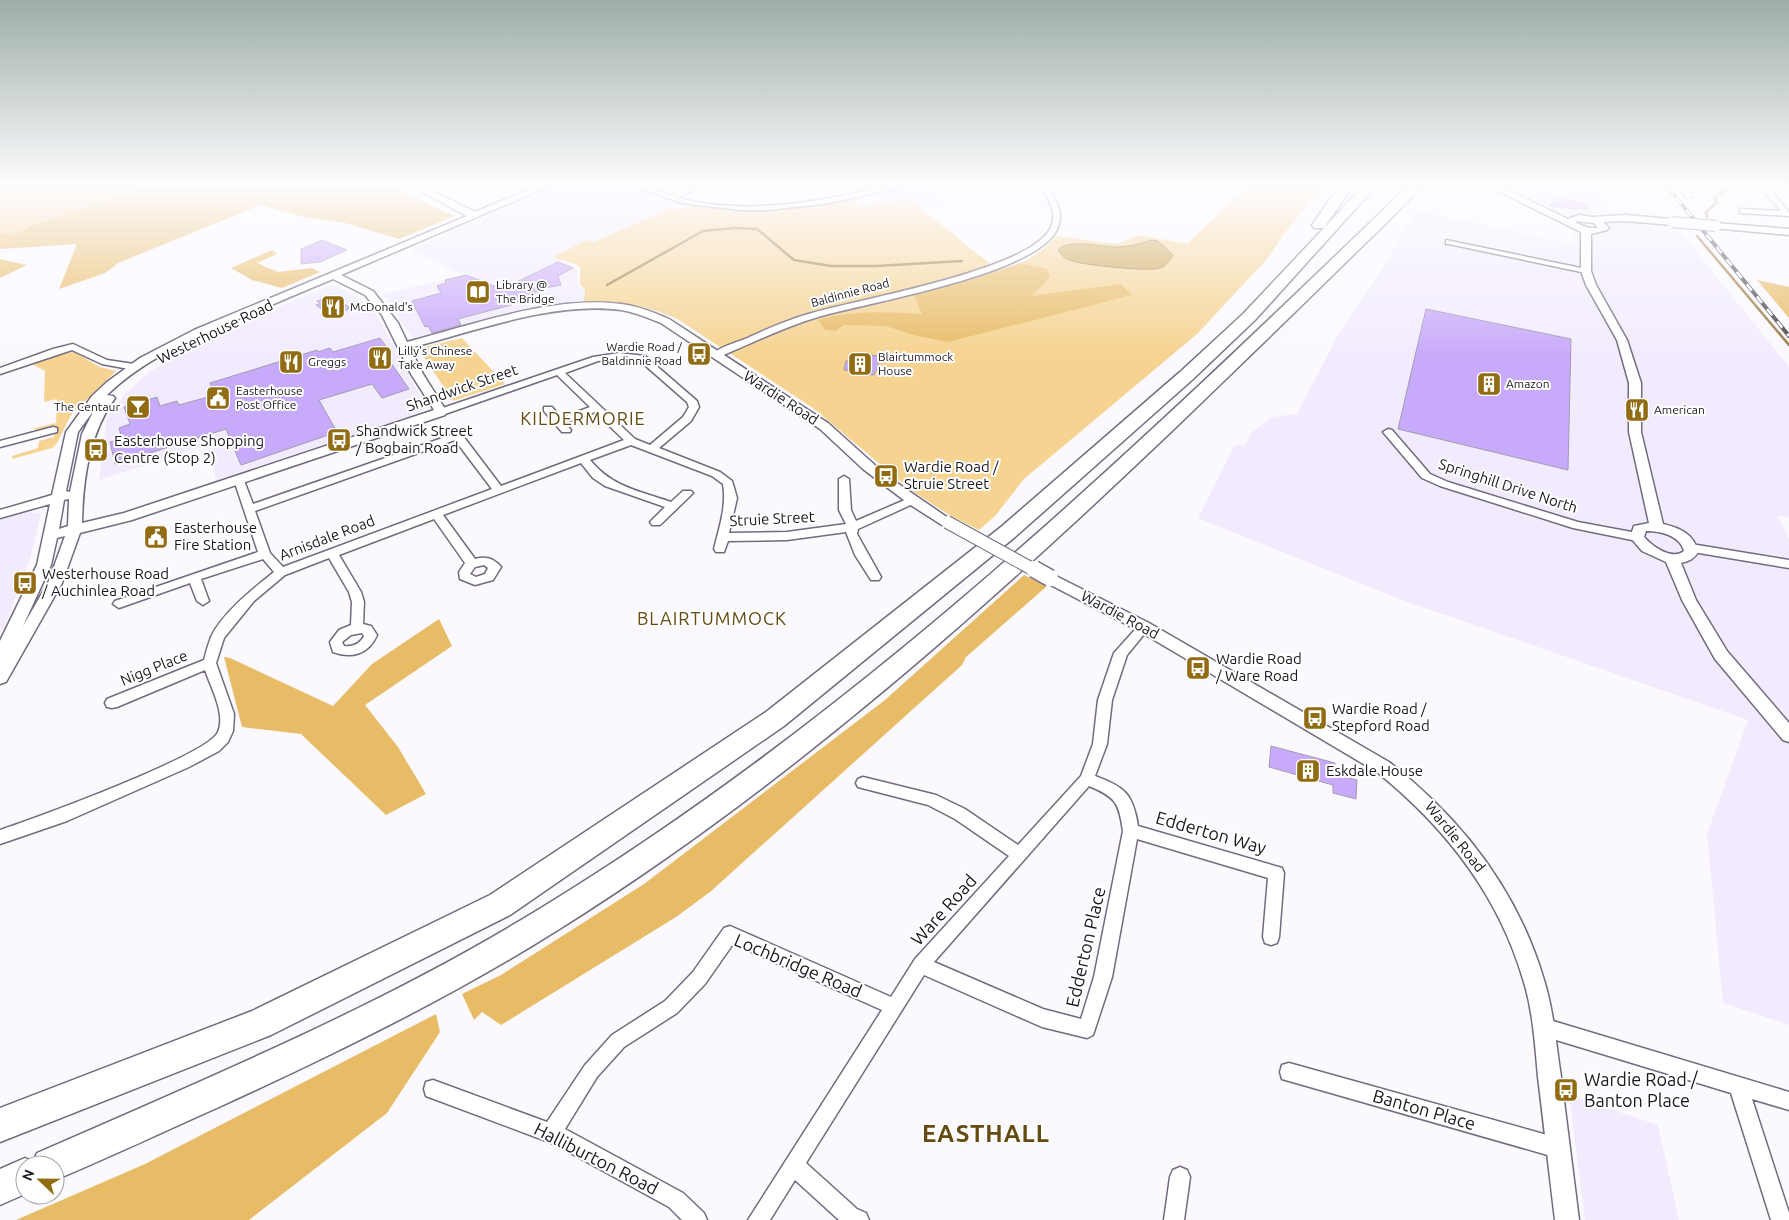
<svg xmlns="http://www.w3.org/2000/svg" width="1789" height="1220" font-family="Ubuntu,sans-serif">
<rect width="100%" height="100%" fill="#fbf9fe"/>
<path fill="#f2ebfe" d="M556,185H625L680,203L594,242L587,240L553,257L577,268L578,287L585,290L584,302L529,308L413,339L383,294L464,275L411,250Z
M921,185H925L947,202L921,208L908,198L862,208L853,199Z
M1507,185H1585L1593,188L1612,215L1627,222L1676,226L1789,367V517L1778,516L1789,539V1025L1723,1003L1707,834L1748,720L1399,599L1198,518L1234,446L1245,445L1252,432L1272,417L1297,414L1336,339L1377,277L1416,211L1573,244L1574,234L1553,209Z
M329,286H337L362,300L377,315L426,408L419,413L216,480L207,445L99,480L107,417L125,394L149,372L194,345L266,312Z
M28,512L41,513L31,556L6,624L0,632V520Z
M1569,1095L1658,1125L1679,1220H1585Z"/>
<path fill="#f6d391" d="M0,185H142L135,191L30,226L11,236L0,232Z
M1248,185H1324L1287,230L1266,260L1197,334L1024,479L995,516L979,530L951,516L911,490L813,408L679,320C648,305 618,302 584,302L585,289L580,285V267L575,264L553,257L587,240L594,242L671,208L679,210C693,202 703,208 719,209C765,214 808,207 853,199L862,208L908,198L1000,272C1020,264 1043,254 1056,236L1117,244L1139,235L1187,244Z
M462,338L505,384L453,401L420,351L425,347Z
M74,352L100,367L116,371L71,415L57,443L52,448L12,459V456L38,448L39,441L54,437L55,426L39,430L32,429L56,423L57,399L44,402L45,371L32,364L66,353Z"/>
<path fill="#e8bc66" d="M142,185H392L422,202L455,216L399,239L345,223L304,217L261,205L118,263L105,273L59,289L77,244L0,249V232L12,236L30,226L135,191Z
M272,250L277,254L257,263L278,272L312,268L320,272L282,288L252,280L231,268Z
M0,259L27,265L0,278Z
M1020,263L1047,269L1050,277L1032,296L1121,284L1132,295L948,342L917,336L886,326L844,325L835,331L825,330L818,320C853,310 886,312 922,314L913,294L975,279Z
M1757,280L1789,287V318Z
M1024,575L1047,586L966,657L962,665L710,892L676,917L501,1025L482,1012L474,1020L462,994L501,975L644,884L885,700Z
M439,619L452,646L365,705L398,747L426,794L386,815L301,734L242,727L224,657L230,658L333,706L372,664Z
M436,1014L440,1032L387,1113L249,1220H16L145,1164Z"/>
<path fill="#cca24a" stroke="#97783d" d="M1151,240L1158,241L1173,255C1169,260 1167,266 1160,268C1149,272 1081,265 1069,260C1065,259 1061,254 1058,250C1069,238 1100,247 1116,247C1128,247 1140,244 1151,240Z"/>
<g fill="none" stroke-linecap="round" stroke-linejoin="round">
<path stroke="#97783d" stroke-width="2.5" d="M1707,217L1706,212L1716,203L1715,197L1727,189L1726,185
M1697,236L1789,345
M607,285L703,231L735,228L757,229L794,260L831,266H876L962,261"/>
</g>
<path fill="#c8aafa" stroke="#a29bb1" d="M1560,197L1588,205L1587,210L1549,206Z
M322,240L347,250L320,262L301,264V249Z
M558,262L573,268L558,276L561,285L545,288L511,305L458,319L461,325L432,333L428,326L425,327L412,301L441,293L437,286L446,283L445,280L466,275L502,289Z
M332,296L351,308L331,316L316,305L320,304L317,301Z
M1426,309L1571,339L1568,470L1398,429Z
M380,338L388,349L382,350L409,389L382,398L372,384L319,400L337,432L241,465L226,429L115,464L110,442L122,439L119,428L130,424L124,407L157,397L160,406L177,401L179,405L215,395L210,383L317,350L318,352L330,348L333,352Z
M852,354L879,356L877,370L875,371L874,375L859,374L860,371L844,370L846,361H851Z
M1271,746L1335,763L1334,774L1357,780L1356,799L1333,793V785L1269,767Z"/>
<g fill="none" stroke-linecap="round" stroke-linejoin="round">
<defs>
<path id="minor" d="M631,185H642L671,196L692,185H701L678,198C749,217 825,200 895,185H911L824,204L767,210H739L682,203Z
M1040,185H1047C1055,199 1064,211 1058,227C1042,274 865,303 818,317C784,327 752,343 719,357L716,358L711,355C719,347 735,343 745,339C767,329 789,319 812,313C859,299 1032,270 1051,227C1058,212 1047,198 1040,185Z
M1679,185H1686L1692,195L1691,197H1685Z
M1759,185H1766L1789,212V216L1740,213V209H1743L1781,211Z
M1446,240L1586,269L1590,271L1586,273L1449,244H1446Z
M73,344L107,360L134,364L139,367L134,370L102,364L72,350L0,374V368L53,349Z
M619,353L645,356L697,401L699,407L691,421L659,448L720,472L732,481L737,498L729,533L787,532L846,524L839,510V479L844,476L849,479L851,510L856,521L907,499H915L917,501L915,503L858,529L857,534L881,577L879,580H871L855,555L846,532L787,540L728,541L724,552H716L714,549C719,528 727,506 723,484L712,476L631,445L590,460C612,487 639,491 671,502L683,491H691L693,493L691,495L660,525H652L650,522L665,507L605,486L593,478L581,463L443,515L475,559C485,556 494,558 501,567L493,580L475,585L460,579L459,572L465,563L434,519L339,555L361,592L364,602L363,624L371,626L377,635C369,654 352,659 333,652L330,642L339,630L351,625L352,602L349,592L329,558L285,575L254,601L224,638L216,663L234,714L233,731L228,742L219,751L189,767L67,821L0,844V830C31,820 209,755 218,732C226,714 211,688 205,670L117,707L112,708L107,707L105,703L107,699L204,660C206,652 208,645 211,637C222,613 254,588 274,572L263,559L201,579L209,601L203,605L197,601L190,583L119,608L113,604L115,601L258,552L234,480L235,478H243L253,504L451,435L456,431L460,432L501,486L624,440L595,412L565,423L571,430L570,432H562L544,411V407H552L561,418L590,407L557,375L445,414H437V410L593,357ZM625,358L639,360L687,402L689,407L683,417L650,445L635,439L565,373L598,361ZM455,440L492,489L283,567L270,553L255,511ZM484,565L488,568L485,574L476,577L470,574L475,567ZM362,633L364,636C360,644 353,647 344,646L342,642L351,635Z
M53,427L57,428V432L0,447V441Z
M1388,429L1392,430L1430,474L1448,482L1578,522L1637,533L1643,537L1637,541L1573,528L1440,486L1422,478L1383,432Z
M1691,544L1789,560V568L1687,551L1685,548Z
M1144,622L1148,624L1150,627L1127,655L1112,700L1107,744L1095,776C1125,787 1133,794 1138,826L1282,868L1284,873L1279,937L1277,943L1271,945L1265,943L1263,937L1268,878L1137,839L1112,977L1093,1035L1087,1038L1042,1027L924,975L806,1163L857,1209L866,1213L869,1220H839L795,1180L770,1220H748L882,1010L733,944L705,984L677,1013L624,1047L597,1077L565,1129L683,1193L704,1213L707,1220H682L669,1207L554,1144L426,1096L424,1089L426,1082L433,1080L547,1122L585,1065L612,1035L665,1001L693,972L724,928L730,926L891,997L915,959L1009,856L955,819L928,805L858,787L856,783L858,779L863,777L936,795L965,809L1018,845L1081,776L1093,744L1098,700L1114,653L1140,624ZM1089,786C1116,797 1119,803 1123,831L1094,977L1081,1019L1043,1009L934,962Z
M1543,1018L1789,1092V1110L1752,1099L1789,1213V1220H1771L1731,1093L1543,1036L1537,1033L1534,1027L1537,1021Z
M1289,1063L1558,1138L1565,1141L1568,1148L1565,1155L1558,1158L1289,1081L1282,1079L1280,1072L1282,1065Z
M1180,1167L1187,1170L1190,1177L1184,1220H1164L1170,1177L1173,1170Z"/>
<path id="tertiary" d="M409,185H421L475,212L540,185H552L341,275L373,291L398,323L407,342C472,325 554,295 621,304C638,306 653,312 669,319L828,423L887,476L954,522L952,525H942L909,504L863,469L820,429L661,323C648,318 635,312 621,310C555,301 475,331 410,348L423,374L447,412L445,415L132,520L80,533L62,583L6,682L0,684V641L37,565L50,504L0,518V510L52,495L66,432L92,396L107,382L140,358L194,330L467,216ZM333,279L365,295L382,315L411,374L434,410L124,513L82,523C83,479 89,434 115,398L113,396L107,395C144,359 192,339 238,319C270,306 301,292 333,279ZM94,410L82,434L70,492L66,491L78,432ZM69,499L68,526L59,529L64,500ZM65,536L48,583L23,626L51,565L57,538Z
M1486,185H1498L1568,219L1579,215L1592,217L1625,215L1672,219L1677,222L1672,225L1625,221L1603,222L1609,228L1607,230L1591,234V271L1596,285L1627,340L1641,383V432L1663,524C1680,528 1694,534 1698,552C1694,559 1689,561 1681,563L1696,600L1727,651L1789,723V742L1783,740L1715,659L1682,600L1666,562L1642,551L1630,537L1634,526L1649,523L1629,432V383L1617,340L1586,285L1581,271V232ZM1576,221L1594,223L1598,228H1589L1576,223ZM1646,531C1660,531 1680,535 1684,551C1672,561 1652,546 1644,537Z
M1716,223L1789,229V235L1713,228V224Z
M1050,573L1149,623L1389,762C1462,819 1518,891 1544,980C1554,1012 1556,1045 1561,1077C1567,1125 1573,1172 1579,1220H1555C1549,1172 1544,1124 1538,1077C1535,1044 1533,1010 1523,979C1498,894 1445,827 1377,772L1139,631L1045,582L1043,578L1045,574Z"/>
<path id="motorway" d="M1340,185H1353L1324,228L1364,185H1377L1255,320L1192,380L1015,537L784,726L510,915L271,1035L0,1142V1108L252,1011L490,895L766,712L1001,527L1180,372L1243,314L1324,228H1314L1312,225Z
M1409,185H1423C1396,215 1366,242 1338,270C1283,324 1227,378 1172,431C982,612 784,788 561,928C452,997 336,1053 219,1107C165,1131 110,1157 55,1180V1165H25V1194L0,1205V1169L25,1158L33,1162L37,1153C208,1078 382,1006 541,908C864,711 1138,446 1409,185Z"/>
</defs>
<use href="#minor" stroke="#726b7f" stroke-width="3"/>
<use href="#tertiary" stroke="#726b7f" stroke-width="3"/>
<use href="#motorway" stroke="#726b7f" stroke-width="3"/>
<use href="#minor" fill="#fff" fill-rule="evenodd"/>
<use href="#tertiary" fill="#fff" fill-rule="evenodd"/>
<use href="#motorway" fill="#fff" fill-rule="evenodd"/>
<defs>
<path id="rail" d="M1666,185L1789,336"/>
</defs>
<use href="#rail" stroke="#47454c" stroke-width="4"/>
<use href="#rail" stroke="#fff" stroke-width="2.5" stroke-dasharray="8" stroke-linecap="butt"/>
<defs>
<path id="tertiary-bridge-far2" d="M1672,222L1716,226"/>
<path id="tertiary-bridge-far1" d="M947,522L1036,571"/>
<path id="tertiary-bridge" d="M1034,569L1050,578"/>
</defs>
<use href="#tertiary-bridge-far2" stroke="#726b7f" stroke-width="12" stroke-linecap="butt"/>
<use href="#tertiary-bridge-far1" stroke="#726b7f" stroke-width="14" stroke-linecap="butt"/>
<use href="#tertiary-bridge" stroke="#726b7f" stroke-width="19" stroke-linecap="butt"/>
<use href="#tertiary-bridge-far2" stroke="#fff" stroke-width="10"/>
<use href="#tertiary-bridge-far1" stroke="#fff" stroke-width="12"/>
<use href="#tertiary-bridge" stroke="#fff" stroke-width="16"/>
</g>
<linearGradient id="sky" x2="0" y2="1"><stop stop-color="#9dada9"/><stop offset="0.52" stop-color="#fdfcff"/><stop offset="1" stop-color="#fdfcff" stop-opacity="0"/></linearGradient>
<rect width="1789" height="356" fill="url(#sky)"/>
<defs>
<symbol id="library-square" viewBox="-11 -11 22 22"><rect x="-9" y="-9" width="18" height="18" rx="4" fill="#926c13" stroke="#fff"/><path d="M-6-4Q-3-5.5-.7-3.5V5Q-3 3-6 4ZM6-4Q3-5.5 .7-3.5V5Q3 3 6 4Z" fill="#fff"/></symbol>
<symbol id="restaurant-square" viewBox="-11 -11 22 22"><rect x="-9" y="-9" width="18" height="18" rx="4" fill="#926c13" stroke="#fff"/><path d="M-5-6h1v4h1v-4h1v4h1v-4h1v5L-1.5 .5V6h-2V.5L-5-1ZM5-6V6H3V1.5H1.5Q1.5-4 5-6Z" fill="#fff"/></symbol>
<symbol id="bus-square" viewBox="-11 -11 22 22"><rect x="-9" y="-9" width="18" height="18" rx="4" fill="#926c13" stroke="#fff"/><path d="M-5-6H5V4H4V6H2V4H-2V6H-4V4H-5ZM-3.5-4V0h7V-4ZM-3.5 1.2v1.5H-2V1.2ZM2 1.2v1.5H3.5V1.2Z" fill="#fff"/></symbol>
<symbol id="building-square" viewBox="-11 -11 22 22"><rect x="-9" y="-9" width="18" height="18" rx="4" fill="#926c13" stroke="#fff"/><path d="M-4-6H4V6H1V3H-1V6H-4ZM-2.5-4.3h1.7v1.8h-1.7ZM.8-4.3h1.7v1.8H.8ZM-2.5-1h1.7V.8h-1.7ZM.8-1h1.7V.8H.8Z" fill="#fff"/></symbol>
<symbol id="civic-square" viewBox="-11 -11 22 22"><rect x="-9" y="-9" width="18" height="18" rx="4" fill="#926c13" stroke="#fff"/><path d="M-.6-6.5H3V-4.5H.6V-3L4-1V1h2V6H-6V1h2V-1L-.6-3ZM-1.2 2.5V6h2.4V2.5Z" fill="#fff"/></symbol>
<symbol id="bar-square" viewBox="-11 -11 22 22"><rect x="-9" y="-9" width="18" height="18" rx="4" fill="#926c13" stroke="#fff"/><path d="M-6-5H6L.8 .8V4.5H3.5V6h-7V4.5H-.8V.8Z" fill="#fff"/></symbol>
</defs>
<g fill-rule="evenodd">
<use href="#library-square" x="464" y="278" width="28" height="28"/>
<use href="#restaurant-square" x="319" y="293" width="28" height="28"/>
<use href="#bus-square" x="685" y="340" width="28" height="28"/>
<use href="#restaurant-square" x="366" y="344" width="28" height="28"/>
<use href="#restaurant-square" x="277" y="348" width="28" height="28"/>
<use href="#building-square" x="846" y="350" width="28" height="28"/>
<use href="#building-square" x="1475" y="370" width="28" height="28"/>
<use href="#civic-square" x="204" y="384" width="28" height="28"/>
<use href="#bar-square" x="124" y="393" width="28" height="28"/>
<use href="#restaurant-square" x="1623" y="396" width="28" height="28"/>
<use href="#bus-square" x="325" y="426" width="28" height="28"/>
<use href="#bus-square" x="82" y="436" width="28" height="28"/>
<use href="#bus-square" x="872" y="462" width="28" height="28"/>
<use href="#civic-square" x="142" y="523" width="28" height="28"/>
<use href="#bus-square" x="11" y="569" width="28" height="28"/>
<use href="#bus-square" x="1184" y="654" width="28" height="28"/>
<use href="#bus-square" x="1301" y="704" width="28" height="28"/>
<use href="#building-square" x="1294" y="757" width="28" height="28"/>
<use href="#bus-square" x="1552" y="1076" width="28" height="28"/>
</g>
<g text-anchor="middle" stroke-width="4" stroke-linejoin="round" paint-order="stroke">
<g font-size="12" fill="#1a171f" stroke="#fff" text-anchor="start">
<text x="496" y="289">Library @<tspan x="496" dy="14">The Bridge</tspan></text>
<text x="350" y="311">McDonald's</text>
<text x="682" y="351" text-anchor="end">Wardie Road /<tspan x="682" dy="14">Baldinnie Road</tspan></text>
<text x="398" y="355">Lilly's Chinese<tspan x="398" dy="14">Take Away</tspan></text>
<text x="878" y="361">Blairtummock<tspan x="878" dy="14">House</tspan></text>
<text x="308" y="366">Greggs</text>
<text x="1506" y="388">Amazon</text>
<text x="236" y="395">Easterhouse<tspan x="236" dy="14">Post Office</tspan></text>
<text x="120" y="411" text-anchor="end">The Centaur</text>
<text x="1654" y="414">American</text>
</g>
<g font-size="12" fill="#1a171f" stroke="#fff">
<text transform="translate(850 293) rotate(-15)" y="4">Baldinnie Road</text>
</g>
<g font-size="15" fill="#1a171f" stroke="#fff">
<text transform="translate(215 332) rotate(-26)" y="5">Westerhouse Road</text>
<text transform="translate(462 388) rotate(-19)" y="5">Shandwick Street</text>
<text transform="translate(781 398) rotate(33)" y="5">Wardie Road</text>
<text transform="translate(1508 486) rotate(18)" y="5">Springhill Drive North</text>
<text transform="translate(772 519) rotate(-3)" y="5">Struie Street</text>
<text transform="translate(327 538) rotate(-21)" y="5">Arnisdale Road</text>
<text transform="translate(1120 615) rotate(28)" y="5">Wardie Road</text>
<text transform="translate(154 668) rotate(-22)" y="5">Nigg Place</text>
<text transform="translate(1455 837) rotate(51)" y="5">Wardie Road</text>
</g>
<g font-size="15" fill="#1a171f" stroke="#fff" text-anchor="start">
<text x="356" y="436">Shandwick Street<tspan x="356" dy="17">/ Bogbain Road</tspan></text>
<text x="114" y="446">Easterhouse Shopping<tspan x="114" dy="17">Centre (Stop 2)</tspan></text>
<text x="904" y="472">Wardie Road /<tspan x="904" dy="17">Struie Street</tspan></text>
<text x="174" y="533">Easterhouse<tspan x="174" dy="17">Fire Station</tspan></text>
<text x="42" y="579">Westerhouse Road<tspan x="42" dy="17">/ Auchinlea Road</tspan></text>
<text x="1216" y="664">Wardie Road<tspan x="1216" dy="17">/ Ware Road</tspan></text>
<text x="1332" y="714">Wardie Road /<tspan x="1332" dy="17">Stepford Road</tspan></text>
<text x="1326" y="776">Eskdale House</text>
</g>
<g font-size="18" letter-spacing="1" fill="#654b11" stroke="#fff">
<text x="583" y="425">KILDERMORIE</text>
<text x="712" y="625">BLAIRTUMMOCK</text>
</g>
<g font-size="18" fill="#1a171f" stroke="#fff">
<text transform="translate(1211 833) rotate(16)" y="6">Edderton Way</text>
<text transform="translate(944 910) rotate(-48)" y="6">Ware Road</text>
<text transform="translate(1086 947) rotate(-77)" y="6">Edderton Place</text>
<text transform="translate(798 966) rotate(23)" y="6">Lochbridge Road</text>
<text transform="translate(1424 1110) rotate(16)" y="6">Banton Place</text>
<text transform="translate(596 1159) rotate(27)" y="6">Halliburton Road</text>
</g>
<g font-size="18" fill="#1a171f" stroke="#fff" text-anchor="start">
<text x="1584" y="1086">Wardie Road /<tspan x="1584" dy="21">Banton Place</tspan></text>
</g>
<g font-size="24" font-weight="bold" letter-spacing="1" fill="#654b11" stroke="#fff">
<text x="986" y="1142">EASTHALL</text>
</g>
</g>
<g transform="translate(40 1180) rotate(292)"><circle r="24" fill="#ffffff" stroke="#a3a2a5"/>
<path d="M0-4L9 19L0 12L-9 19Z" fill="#926c13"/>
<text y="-8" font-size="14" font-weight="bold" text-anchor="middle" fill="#1a171f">N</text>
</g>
</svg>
